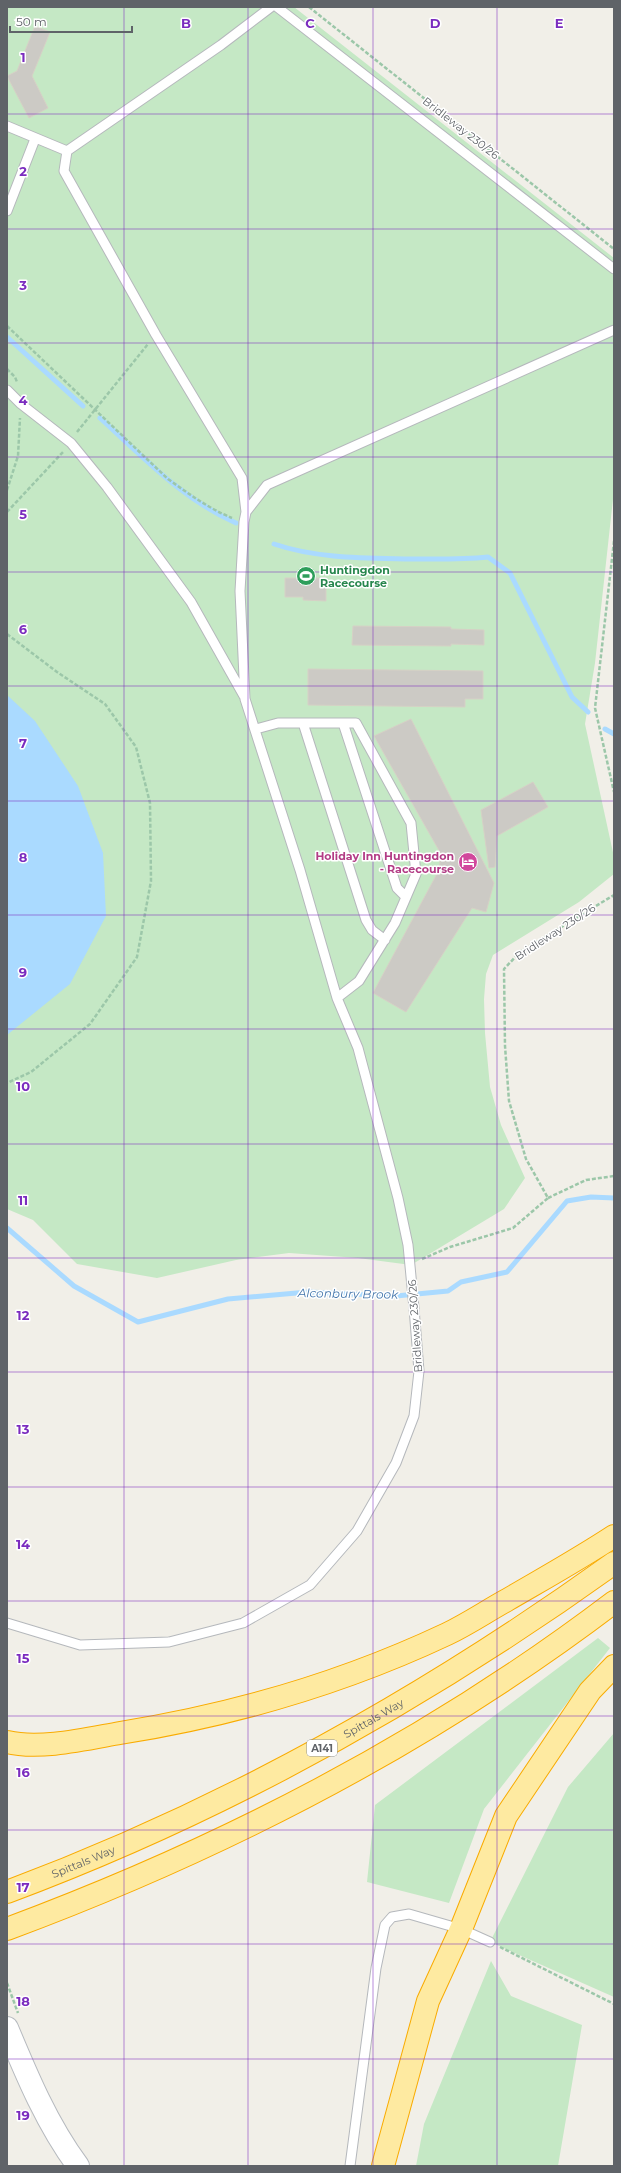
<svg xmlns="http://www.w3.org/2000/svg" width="621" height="2173" font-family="Montserrat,sans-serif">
<rect width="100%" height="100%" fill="#f1efe8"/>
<path fill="#c5e8c5" d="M7,7H294L614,258V490L595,663L585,724L614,857V874L579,902L493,955L486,974L484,999L485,1033L490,1087L501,1125L525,1178L504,1209L411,1265L358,1258L289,1253L236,1260L157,1278L77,1264L33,1220L7,1209Z
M598,1638L610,1648L484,1809L449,1903L367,1882L375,1805Z
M614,1733V1997L490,1942L568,1787Z
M491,1961L511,1996L582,2025L558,2166H416L424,2124Z"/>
<path fill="#aadaff" d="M7,695L35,721L78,786L103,853L106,916L70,984L7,1035Z"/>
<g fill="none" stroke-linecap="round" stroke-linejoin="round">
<path stroke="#aadaff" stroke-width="5" d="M7,337L83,406
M100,418C143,457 182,499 236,523
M274,544C315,558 361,558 405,559C432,559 460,560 488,557L510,573L572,697L588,712
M605,729L614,734
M7,1228L74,1286L138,1322L228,1299L308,1292L396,1296L448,1291L461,1282L507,1272L567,1201L591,1197L614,1198"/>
</g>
<path fill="#cccac5" stroke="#d6d1c6" d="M35,26L50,32L32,76L48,108L29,118L7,76L17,71Z
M285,578H326V601L303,600V597H285Z
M353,626L451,627V629L484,630V645L451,644V646L352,645Z
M308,669L483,671V699H465V707L308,705Z
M411,719L494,883L486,912L472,908L406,1012L373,993L439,870L441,854L374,736Z
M533,782L548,807L497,836L495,867L489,868L481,810Z"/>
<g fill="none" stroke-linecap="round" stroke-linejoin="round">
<defs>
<path id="service" d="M277,7L614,269
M7,126L67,151
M7,211L35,139
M7,390L21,404L71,443L107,487L191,602L244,696
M246,512L242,478L156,335L64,171L67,151L221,45L271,7
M303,723L366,920L372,930L385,940
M343,723L397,888L406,897
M256,729L278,723H356L411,823L416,874L395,923L359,981L337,998
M7,1623L80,1645L169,1642L243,1623L310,1585L357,1531L396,1463L414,1416L419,1371L414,1308L408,1245L398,1198L358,1048L337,998L300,870L245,699L240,591L244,522L246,512L267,485L614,330
M350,2166L376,1968L385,1925L392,1917L409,1914L461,1929L490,1942"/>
<path id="secondary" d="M7,2028C27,2076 47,2124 78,2166"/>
<g id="trunk">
<path d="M7,1742C40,1750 86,1739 120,1733C233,1715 343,1683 447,1634C468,1624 487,1611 507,1600C543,1579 579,1559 614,1536"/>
<path id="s1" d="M7,1892C224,1811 426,1698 614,1563"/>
<path d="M7,1929C222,1849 431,1741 614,1602"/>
<path d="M383,2166L428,2001L461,1929L506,1816L590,1691L614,1666"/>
</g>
</defs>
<use href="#service" stroke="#b5b8bc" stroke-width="11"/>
<use href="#secondary" stroke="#b6babf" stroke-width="24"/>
<use href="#trunk" stroke="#f9ab00" stroke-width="24"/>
<path stroke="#9cc7a9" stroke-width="2.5" stroke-dasharray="4 2" stroke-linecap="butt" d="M309,7L614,249
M7,326L168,479C189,494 208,508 232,518
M7,369L15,377L17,382
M77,432L148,344
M7,490L18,456L20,418
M7,512L63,452
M614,541L595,708L614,792
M7,634L57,672L105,704L136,747L150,803L151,881L137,957L90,1024L31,1072L7,1083
M548,1198L586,1180L614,1176
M422,1259L450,1247L513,1228L548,1198L526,1159L509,1101L505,1046L504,969L520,952L614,895
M500,1947L614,2004
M7,1983L18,2013"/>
<use href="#service" stroke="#fff" stroke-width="9"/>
<use href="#secondary" stroke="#fff" stroke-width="22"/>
<use href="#trunk" stroke="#feeaa1" stroke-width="22"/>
</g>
<path fill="none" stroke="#7b2cbf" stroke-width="1" stroke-opacity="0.55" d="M124,7V2166M248,7V2166M373,7V2166M497,7V2166M7,114H614M7,229H614M7,343H614M7,457H614M7,572H614M7,686H614M7,801H614M7,915H614M7,1029H614M7,1144H614M7,1258H614M7,1372H614M7,1487H614M7,1601H614M7,1716H614M7,1830H614M7,1944H614M7,2059H614"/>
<defs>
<symbol id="stadium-disc" viewBox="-11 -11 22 22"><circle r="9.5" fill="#2e9e5b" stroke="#fff"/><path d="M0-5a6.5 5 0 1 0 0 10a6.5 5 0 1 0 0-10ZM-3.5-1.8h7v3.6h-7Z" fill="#fff"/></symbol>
<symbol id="hotel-disc" viewBox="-11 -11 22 22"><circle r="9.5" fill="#d1479c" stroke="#fff"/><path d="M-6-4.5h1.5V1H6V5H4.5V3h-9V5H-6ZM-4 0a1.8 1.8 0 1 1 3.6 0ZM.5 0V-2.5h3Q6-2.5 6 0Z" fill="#fff"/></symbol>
</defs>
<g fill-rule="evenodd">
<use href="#stadium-disc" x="295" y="565" width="22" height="22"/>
<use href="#hotel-disc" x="457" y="851" width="22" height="22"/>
</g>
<g text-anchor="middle" stroke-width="3" stroke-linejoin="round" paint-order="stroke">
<rect fill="#fff" stroke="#8f9295" stroke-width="1" x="307" y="1740" width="30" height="16" rx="3"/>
<g font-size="10" font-weight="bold" fill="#5f6368">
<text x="322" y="1752">A141</text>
</g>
<g font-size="11" fill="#5f6368" stroke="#fff">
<text transform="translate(461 128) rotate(38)" y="4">Bridleway 230/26</text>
<text transform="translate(555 932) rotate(-33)" y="4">Bridleway 230/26</text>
<text transform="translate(415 1326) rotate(-94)" y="4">Bridleway 230/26</text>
<text dy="4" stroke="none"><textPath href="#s1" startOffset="406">Spittals Way</textPath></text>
<text dy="4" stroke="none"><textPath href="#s1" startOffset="82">Spittals Way</textPath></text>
</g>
<g font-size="11" font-weight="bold" fill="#27864d" stroke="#fff" text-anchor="start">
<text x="320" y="574">Huntingdon<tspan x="320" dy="13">Racecourse</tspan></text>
</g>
<g font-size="11" font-weight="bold" fill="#b23c85" stroke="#fff" text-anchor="end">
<text x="454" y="860">Holiday Inn Huntingdon<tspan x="454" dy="13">- Racecourse</tspan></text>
</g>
<g font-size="12" font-style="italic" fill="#4174aa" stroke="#fff">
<text transform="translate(348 1294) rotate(1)" y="4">Alconbury Brook</text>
</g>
</g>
<g font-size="13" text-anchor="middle" font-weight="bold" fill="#7b2cbf" stroke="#fff" stroke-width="3" stroke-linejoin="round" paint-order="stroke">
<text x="186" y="28">B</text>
<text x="310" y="28">C</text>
<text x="435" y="28">D</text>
<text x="559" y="28">E</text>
<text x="23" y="62">1</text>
<text x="23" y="176">2</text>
<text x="23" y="290">3</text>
<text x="23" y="405">4</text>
<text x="23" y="519">5</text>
<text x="23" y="634">6</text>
<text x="23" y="748">7</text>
<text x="23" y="862">8</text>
<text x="23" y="977">9</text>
<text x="23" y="1091">10</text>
<text x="23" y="1205">11</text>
<text x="23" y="1320">12</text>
<text x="23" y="1434">13</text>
<text x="23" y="1549">14</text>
<text x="23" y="1663">15</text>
<text x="23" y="1777">16</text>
<text x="23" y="1892">17</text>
<text x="23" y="2006">18</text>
<text x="23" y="2120">19</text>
</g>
<rect width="621" height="2173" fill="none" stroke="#5f6368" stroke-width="16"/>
<path d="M10 26v6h122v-6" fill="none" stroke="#5f6368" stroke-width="2"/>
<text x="16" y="26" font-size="12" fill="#5f6368" stroke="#ffffff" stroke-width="3" paint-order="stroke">50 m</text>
</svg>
